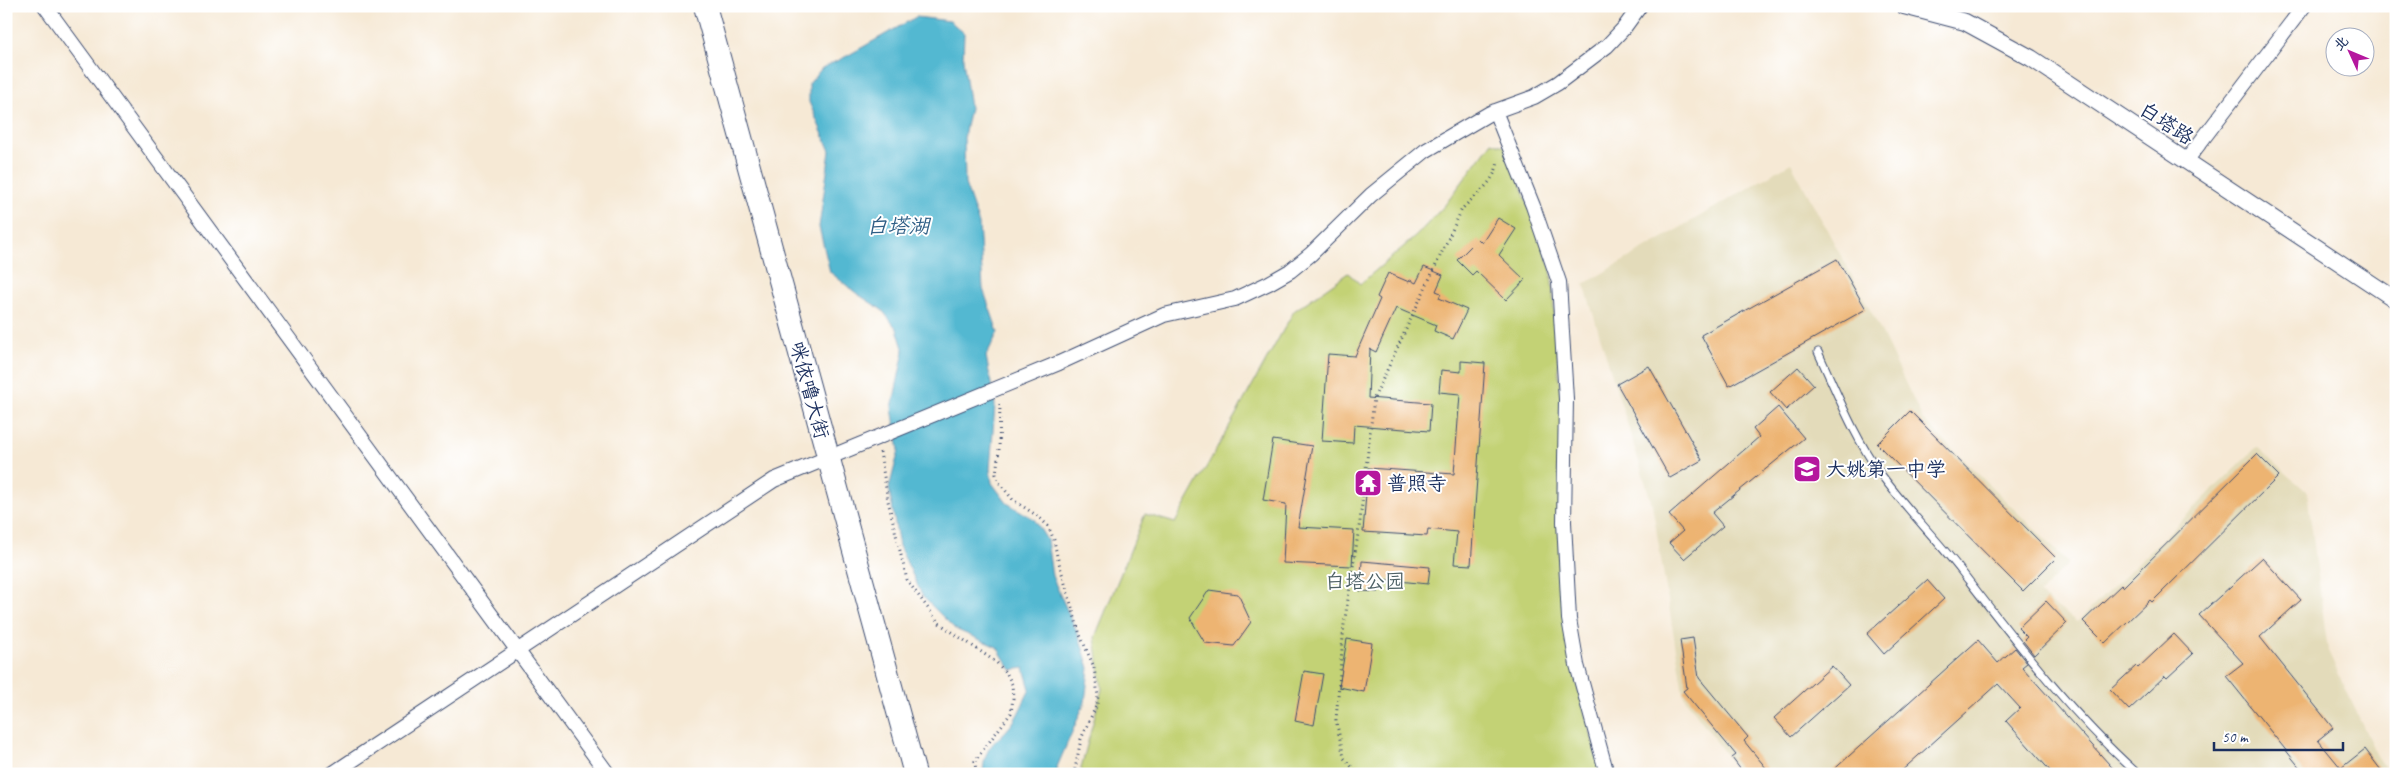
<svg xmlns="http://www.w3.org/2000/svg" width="2402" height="780" font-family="Caveat,'LXGW WenKai TC',sans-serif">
<rect width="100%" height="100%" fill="#fff"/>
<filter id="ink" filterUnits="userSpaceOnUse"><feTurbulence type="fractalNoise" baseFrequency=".02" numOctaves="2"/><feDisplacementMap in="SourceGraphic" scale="10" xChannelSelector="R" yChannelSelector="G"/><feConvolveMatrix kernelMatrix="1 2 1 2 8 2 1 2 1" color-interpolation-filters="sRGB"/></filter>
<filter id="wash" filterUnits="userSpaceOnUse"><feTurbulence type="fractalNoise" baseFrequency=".0096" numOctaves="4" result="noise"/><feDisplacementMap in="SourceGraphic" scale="20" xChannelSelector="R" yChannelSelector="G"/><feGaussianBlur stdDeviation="1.12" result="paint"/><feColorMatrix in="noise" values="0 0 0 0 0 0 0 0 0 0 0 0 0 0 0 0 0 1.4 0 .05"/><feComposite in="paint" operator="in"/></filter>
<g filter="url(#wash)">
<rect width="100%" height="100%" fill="#f6e9d5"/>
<path fill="#e3dbba" d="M1791,163L1876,321L1923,420L2069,563L2039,594L2077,622L2257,447L2307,492L2328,651L2377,756L2390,774H1740L1684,697L1652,504L1584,284Z"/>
<path fill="#c3d274" stroke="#6f8069" d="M1492,142L1507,147L1551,269L1561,402L1559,577L1571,663L1602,774H1082L1081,768L1102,689L1095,637L1145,514L1175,523L1294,311L1348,273L1360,284L1416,236L1445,205Z"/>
<path fill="#53b8d1" stroke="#377498" d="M916,17L950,21L964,33L963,59L970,108L964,136L965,184L979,224L983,289L998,332L986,356L995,405L990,469L992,483L1007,503L1034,519L1047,540L1052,576L1080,639L1089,668L1085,702L1057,767L1058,774H983C984,741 999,743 1014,721C1020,711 1025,699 1030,689L1024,668L1011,670L997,647L955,629L923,597L899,546L889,488L899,450L892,408L904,351L897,329L882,310L856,293L830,272L819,227L830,151L809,102V84L822,68L847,56Z"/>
<g id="blocks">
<path fill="#edb472" d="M1498,218L1516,229L1499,255L1525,280L1506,300L1476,271L1472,275L1457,260L1478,239L1482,243Z
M1837,259L1866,309L1729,386L1701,335Z
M1424,267L1443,275L1436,291L1441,293L1439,298L1467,310L1453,339L1434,331L1436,325L1396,308L1376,352L1370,349L1368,398L1431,403L1429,431L1354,425L1353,443L1322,441L1328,354L1355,356L1380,299L1377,297L1388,273L1409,282L1410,280L1416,283Z
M1461,361L1485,363L1471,565L1454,564L1457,532L1428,529L1427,536L1363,532L1368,468L1454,474L1460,394L1439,392L1441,370L1461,372Z
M1649,366L1702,460L1670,478L1617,384Z
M1798,367L1814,385L1786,410L1770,392Z
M1778,407L1804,438L1712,513L1723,526L1684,559L1669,543L1683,531L1669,515L1759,437L1753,429Z
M1910,411L2056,558L2023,591L1877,444Z
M1273,440L1312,446L1298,527L1354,530L1352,566L1283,563L1286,504L1263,500Z
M2257,454L2279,476L2152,602L2150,600L2105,643L2083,621L2121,585L2123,587Z
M2262,558L2301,600L2260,637L2333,728L2318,740L2341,768L2365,749L2384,774H2305L2226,676L2243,663L2199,615Z
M1362,561L1430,567L1428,584L1379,579L1378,592L1360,591Z
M1927,580L1944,599L1884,654L1867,634Z
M1209,590L1238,594L1251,622L1234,646L1205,643L1190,618Z
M2046,601L2067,623L2034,655L2023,641L2027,637L2018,628Z
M2174,634L2193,654L2167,678L2165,676L2129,710L2110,690L2136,666L2138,668Z
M1693,638L1699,678L1748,737L1744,741L1771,774H1744L1732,758L1736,755L1683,691L1687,688L1680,640Z
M1347,639L1372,643L1364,692L1339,687Z
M1978,640L1998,663L2015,648L2027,663L2022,667L2118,774H2053L2006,721L2020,708L1998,684L1898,774H1829Z
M1832,666L1849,685L1791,737L1774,718Z
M1304,671L1323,674L1314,725L1295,721Z"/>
</g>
</g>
<g filter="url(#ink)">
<use href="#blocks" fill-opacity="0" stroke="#3c4b70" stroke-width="1"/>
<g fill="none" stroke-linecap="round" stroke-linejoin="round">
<defs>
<path id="service" d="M1818,352C1837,393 1854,437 1880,473C1905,508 1936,538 1962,572C2017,643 2071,714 2138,774"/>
<path id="minor" d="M45,6L608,774
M1495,111L1533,206L1559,282L1566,399L1564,522L1569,619L1577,665L1607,774
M2186,161L2304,6
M332,774L774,480L1059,363L1164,315L1235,299L1269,283L1290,271L1311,254L1371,195L1425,151L1490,113L1534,97L1558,83L1607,46L1624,28L1640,6"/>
<path id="tertiary" d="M1904,6L1965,22L2031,58L2396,300"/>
<path id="trunk" d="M705,6L915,774"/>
</defs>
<use href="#service" stroke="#3c4b70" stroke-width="9"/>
<use href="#minor" stroke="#3c4b70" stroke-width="16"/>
<use href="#tertiary" stroke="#3c4b70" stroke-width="18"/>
<use href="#trunk" stroke="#3c4b70" stroke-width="24"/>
<path stroke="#3c4b70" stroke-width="3" stroke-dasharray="1 4" stroke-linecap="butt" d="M1000,404L999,450L996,474L998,481L1013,500L1039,517L1048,526L1054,540L1057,556L1080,635L1094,667L1098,696L1097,704L1081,739L1074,774
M880,452L888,501L907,580L939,623L996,662L1007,674L1012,684L1013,698L1011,713L975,761L976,774
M1358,774L1344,758L1336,720L1344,625L1360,521L1374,398L1462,209C1476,194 1495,183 1498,161"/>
<use href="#service" stroke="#fff" stroke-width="7"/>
<use href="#minor" stroke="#fff" stroke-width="14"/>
<use href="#tertiary" stroke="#fff" stroke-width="16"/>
<use href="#trunk" stroke="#fff" stroke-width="22"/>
</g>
</g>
<defs>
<symbol id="school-square" viewBox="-11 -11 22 22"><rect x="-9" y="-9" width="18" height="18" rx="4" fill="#b5179e" stroke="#fff"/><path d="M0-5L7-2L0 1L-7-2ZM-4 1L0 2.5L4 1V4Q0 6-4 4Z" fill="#fff"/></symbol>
<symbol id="temple-square" viewBox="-11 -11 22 22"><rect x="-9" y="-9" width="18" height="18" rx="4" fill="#b5179e" stroke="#fff"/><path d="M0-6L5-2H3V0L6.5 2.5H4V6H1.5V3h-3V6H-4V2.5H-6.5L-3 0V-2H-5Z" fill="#fff"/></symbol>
</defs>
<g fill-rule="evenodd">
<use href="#school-square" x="1791" y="453" width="32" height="32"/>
<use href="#temple-square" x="1352" y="467" width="32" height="32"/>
</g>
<g text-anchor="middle" stroke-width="4" stroke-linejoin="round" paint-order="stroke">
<g font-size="20" fill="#1b2f5e" stroke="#fff">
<text transform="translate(2167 123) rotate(33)" y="7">白塔路</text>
<text transform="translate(810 390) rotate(75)" y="7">咪依噜大街</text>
</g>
<g font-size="20" fill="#1b2f5e" stroke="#fff" text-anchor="start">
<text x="1826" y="476">大姚第一中学</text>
<text x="1387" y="490">普照寺</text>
</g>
<g font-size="20" fill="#4d6065" stroke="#fff">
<text x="1365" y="588">白塔公园</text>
</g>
<g font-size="21" font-style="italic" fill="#2f5f86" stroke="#fff">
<text x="898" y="233">白塔湖</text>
</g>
</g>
<rect width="2402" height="780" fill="none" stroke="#fff" stroke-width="25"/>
<g transform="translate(2350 52) rotate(314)"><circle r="24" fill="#ffffff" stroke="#a4acbf"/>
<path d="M0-4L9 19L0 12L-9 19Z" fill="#b5179e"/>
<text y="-8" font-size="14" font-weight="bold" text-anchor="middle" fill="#1b2f5e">北</text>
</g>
<path d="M2214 742v8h129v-8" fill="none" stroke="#1b2f5e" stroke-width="2.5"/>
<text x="2222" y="742" font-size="15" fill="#1b2f5e" stroke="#ffffff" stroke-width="4" paint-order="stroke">50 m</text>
</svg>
